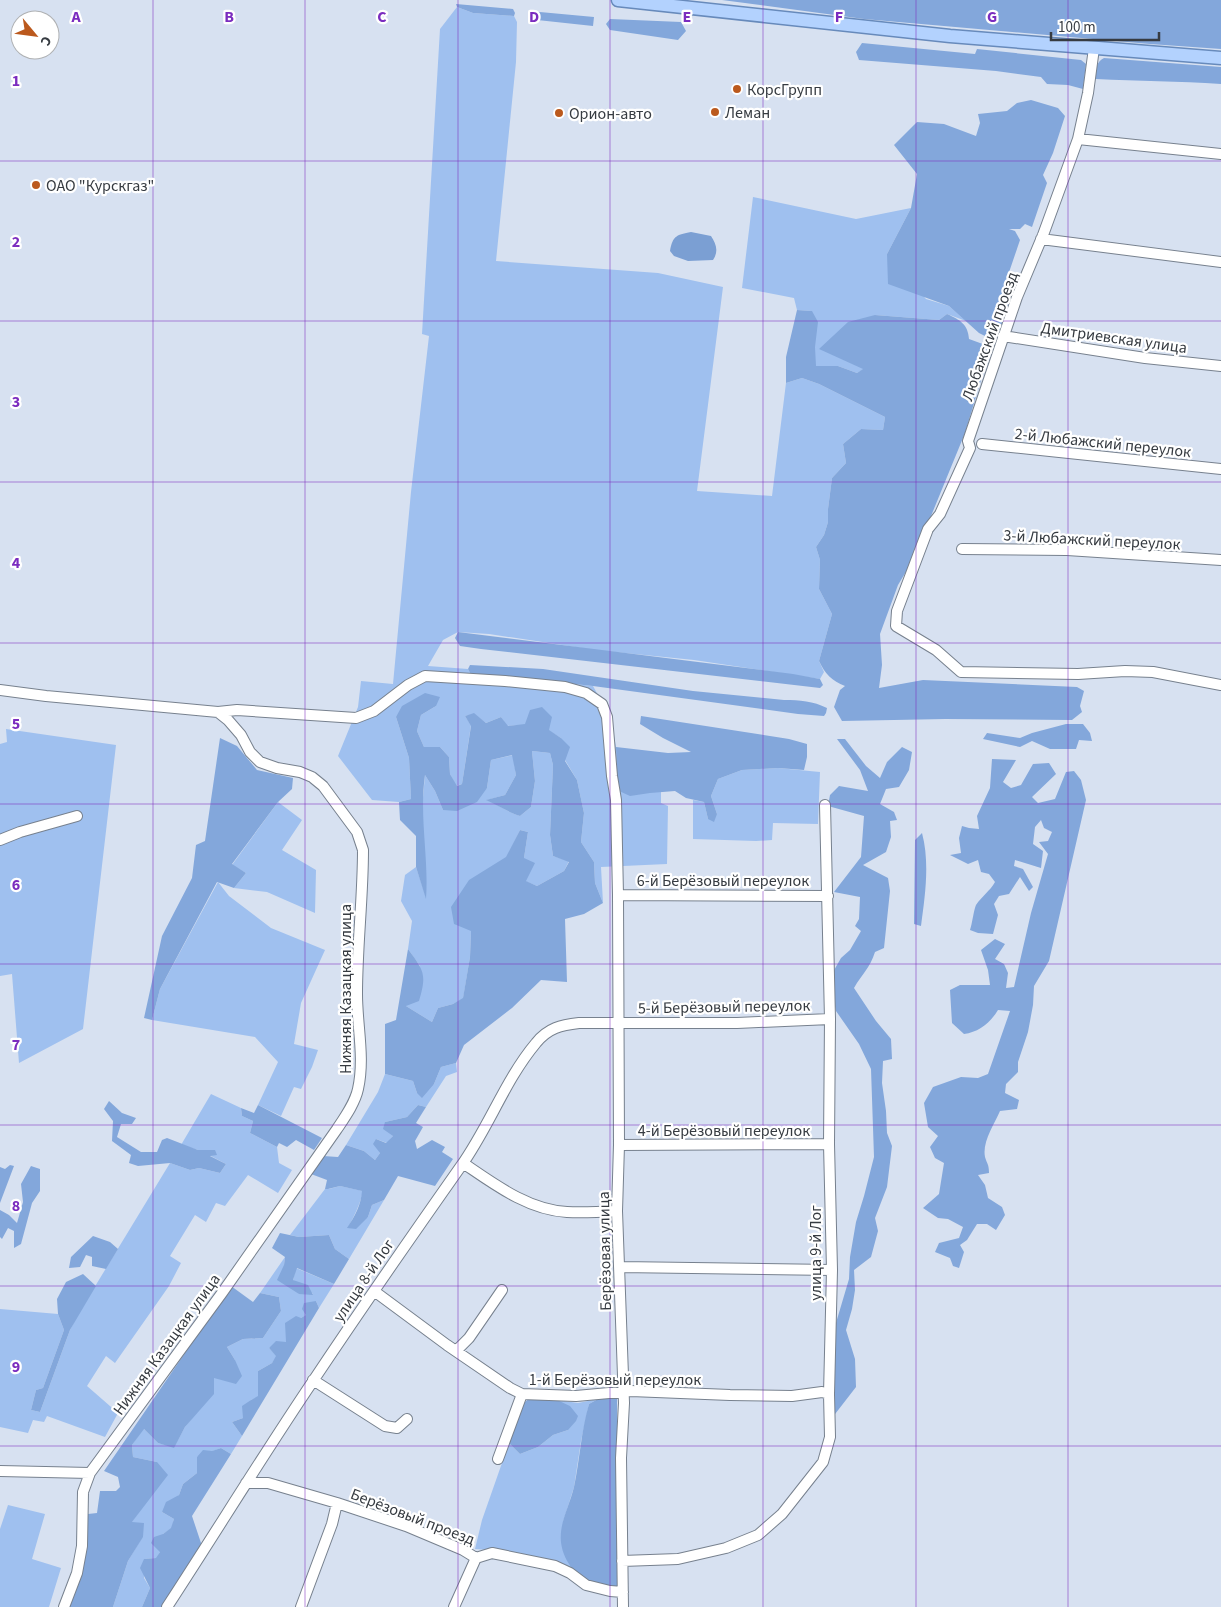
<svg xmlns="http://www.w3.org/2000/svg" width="1221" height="1607" font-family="'Source Sans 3',sans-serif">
<rect width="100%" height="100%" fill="#d7e1f1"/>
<path fill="#9fc0ef" d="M457,7L473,13L514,16L517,22L516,62L496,261L658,273L723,287L697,491L772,496L786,383L802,378L819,384L885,417L883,430L861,429L843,444L846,463L832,478L828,509V522L824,535L816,547L820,560L819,589L832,614L819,661L824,672L820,679L694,660L595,650L489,634L458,632L443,640L428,666L468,669L470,673L593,686L611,719L616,747L617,790L661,792V803L668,806L667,864L601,867L603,903L595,883L594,862L581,842L584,813L577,780L565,760L561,738C543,726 529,724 507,726L501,717L486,723L474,714L465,716L471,725L462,784L456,786L450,774L449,757L440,747H424L417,731L421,715L436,706L396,717L409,758L411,799L399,802L372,800L338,756L358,707L361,681L393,684L411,492L429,336L422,334L440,29Z
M753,197L856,219L911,208L887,254L926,299L949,306L966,321L947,314L939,320L875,315L864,369L857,373L838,366H815L812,311L797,310L794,298L742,288Z
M6,729L116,745L83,1029L19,1063L12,974L0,976V744L7,742Z
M532,751L550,753L553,765L550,835L553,856L569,861L564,871L537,886L525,881L524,858L528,832L520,830L471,931L470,957L463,999L453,1004L438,1008L432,1022L406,1006L420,966L408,949L412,921L401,901L405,875L416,867L426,897L422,809L425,775L435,791L443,810L487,788L491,760L513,755L516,775L505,795L487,800C498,805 508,812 520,816L531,807L535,781Z
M778,768L820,772L818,824L773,823L772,840L756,841L693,839V800L704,802L708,819L717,814L711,796L718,779L742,770Z
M278,802L302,820L282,850L316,870L315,913L267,892L234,888L246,873L232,865Z
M218,882L229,896L271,928L325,950L301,1003L294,1044L318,1050L312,1067L301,1089L294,1087L281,1116L258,1105L278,1062L255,1037L152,1020L160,989Z
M456,1063L457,1072L446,1076L426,1107L418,1105L407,1117L385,1122L393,1136L387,1143L376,1139L380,1153L375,1160L364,1151L346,1145L378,1092L385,1074L413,1081L417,1093L434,1084L441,1067Z
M211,1094L241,1108L242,1116L253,1121L250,1133L277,1147L279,1163L292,1170L278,1193L248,1175L225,1206L216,1203L206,1222L195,1215L170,1256L181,1263L169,1286L115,1363L106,1356L87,1386L118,1413L105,1437L47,1416L44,1422L33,1420L28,1433L0,1427V1309L58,1314L64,1330L43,1388L36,1390L31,1410L40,1412L70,1330L77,1316L170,1163L190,1170L199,1168L220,1173L226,1164L209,1155L215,1150H198L181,1145Z
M340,1186L363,1191C360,1205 354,1216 348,1228L368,1217L372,1205L384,1200L349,1259L335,1249L329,1235L299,1237L290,1235L325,1189H329Z
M285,1257L284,1265L299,1294H313L293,1280L296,1268L334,1284L319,1308L316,1301L307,1315L301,1318L286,1342L269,1348L277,1356L272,1363L258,1371V1397L251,1400L243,1418L232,1422L242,1436L231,1454L221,1448L197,1457V1473L183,1484L179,1495L162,1512L174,1519L172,1528L163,1534L160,1552L157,1558L144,1559V1578L150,1588L142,1607H113L128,1561L143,1536L131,1523L144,1505L157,1462L133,1457L132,1445L143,1428L158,1443L174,1447L185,1427L196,1413L214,1377L235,1360L227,1347L243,1339L263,1338L281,1311L279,1297L260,1293Z
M598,1399L589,1404L581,1441L574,1487L563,1522L575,1574L504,1551L475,1549L482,1520L509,1443L520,1454L538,1447L553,1435L568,1430L557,1400L578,1403Z
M8,1505L45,1514L32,1559L61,1568L49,1607H0V1529Z"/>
<path fill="#83a7db" d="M722,0H1221V49L1150,44L864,19Z
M456,4L513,9L515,13L514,16L473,13L457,7Z
M529,11L594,17L593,26L528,19Z
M610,19L681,22L686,31L678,40L610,30L606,24Z
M862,43L975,54L977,49L1081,60L1086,64L1083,89L1068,85L1047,84L1041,77L996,71L859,60L856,52Z
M1104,58L1221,67V84C1179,81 1138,81 1096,79C1096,70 1095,63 1104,58Z
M1031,100L1058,108L1065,116L1053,153L1043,175L1047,183L1032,227L1025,224L1020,229H1009L1015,231L1020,240L1004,287L1011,300L999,337L985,336L979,333L949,306L888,284L887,254L911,208L917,174L894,145L917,122L944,124L976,136L980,123L978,114L1007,111L1017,103Z
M797,310L812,311L818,322L815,347L816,366H838L857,373L863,369L819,349L848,322L875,315L939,320L947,314C960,320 968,324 969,339L991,347L965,433L913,560L898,585L880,634L882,665L879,688L923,680L1077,687L1084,691L1080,706L1082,712L1072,720L945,719L842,721L834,707L840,690L845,686C832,681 825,674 819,661L832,614L819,589L820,560L816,547L824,535L828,522V509L832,478L846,463L843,444L861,429L883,430L885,417L819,384L802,378L786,383V357Z
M458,632L793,674L820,679L823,685L820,688L481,649L460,646L455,638Z
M470,665L543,669L693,691L784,700C800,700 813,701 827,708L826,713L824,716L798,714L593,686L470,673L468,669Z
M425,693L440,697L436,706L421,715L417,731L424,747H440L449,757L450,774L457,786L462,784L471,726L465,716L474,713L486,723L501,717L508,726L525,724L530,710L542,707L552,717L549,730L561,738L570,747L565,761L577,780L584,813L581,842L594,862L595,883L603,903L584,914L565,919L567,982L541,980L512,1008L464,1045L456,1063L441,1067L434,1084L422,1098L417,1093L413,1081L385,1074V1024L396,1020L408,949C424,971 427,974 419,1001L406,1006L432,1022L438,1008L453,1004L463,998L470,957L471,931L454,924L451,907L469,880L506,857L520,830L528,832L524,858L535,863L526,881L537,886L564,871L569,862L553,856L550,835L553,765L550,753L532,751L535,781L531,807L520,816C507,812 498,805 486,800L505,795L516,775L512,755L491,760L487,788L477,802L457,811L443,810L435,791L425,775C419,817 429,858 426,899L416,867V836L400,820L399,802L411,799L409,758L396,717L402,706Z
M641,716L789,739L807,744V757L804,770L778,768L742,770L718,779L711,796L717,814L714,822L708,819L704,802L686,798L675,791L650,793L630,796L617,790L616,747L668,753L691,752L663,738L640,724Z
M1066,724H1083L1090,733L1092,741L1079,740L1076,749H1050L1032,741L1020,747L983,739L987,733L1020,738L1032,733Z
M220,738L237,746L257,770L293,778L292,789L278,802L232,864L246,873L234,888L217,882L160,989L152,1020L144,1018L162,936L192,878L196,845L205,841Z
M837,739H845L866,766L880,778L887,762L902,747L912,752L909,770L899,787L886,789L880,804L894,812L897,820L890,821L891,837L886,852L863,865L888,878L890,891L884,948L875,952C870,968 862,974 854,988L876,1021L891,1039L892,1059L883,1061L882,1083L886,1111L887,1133L892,1146L887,1187L875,1218L878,1231L871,1257L854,1270L855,1290L852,1309L846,1330L855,1359L856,1387L832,1418L833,1333L849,1279L850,1257L856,1222L864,1196L874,1157L871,1069L859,1044L836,1011L829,979L841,958L850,950L861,931L855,926L859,919L860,897L834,892L861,857L864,816L828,806L830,795L839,786L868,791L860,770Z
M992,759L1016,760L1003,782L1011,788L1021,785L1033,764L1049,763L1056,774L1032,797L1038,803L1055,799L1066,772L1074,771L1081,780L1086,800L1049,961L1034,986L1033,1005L1028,1032L1018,1062V1072L1006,1084L1005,1093L1019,1100L1017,1109L1000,1111C994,1125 982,1142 985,1157C987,1164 989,1164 989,1173L978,1175L985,1185L988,1198L1002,1207L1005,1215L996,1230L987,1224H977L967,1240L960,1245L964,1252L959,1268L953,1266L950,1258L935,1252L939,1243L959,1238L963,1227L948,1219L938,1218L923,1208L939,1194L944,1163L935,1158L930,1147L938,1136L928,1127L924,1103L933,1087L961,1077L978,1078L988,1074L1010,1011L998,1010C990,1023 979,1032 964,1034L952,1023L950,990L960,985H990L988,970L981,950L995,939L1005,944L995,959L1004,964L1008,973L1006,988L1014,987L1031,913L1048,854L1039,842L1048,841L1052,832L1044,828L1041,820L1035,827L1033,844L1043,851L1041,868L1015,860L1014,866L1023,869L1033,887L1029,891L1020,877L1009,894L999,896L994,904L998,915L993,934L978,933L970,930C972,924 974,909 976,905C982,896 990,891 995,882L989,874L981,872L978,860L968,864L950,855L961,853L959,838L962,826L969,828L979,829L977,816L990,788Z
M922,833C930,863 925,896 921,926L914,924L915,840Z
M109,1101L122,1113L136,1118L132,1124H121L117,1137L141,1152H157L162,1140L167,1138L198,1150H215L217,1155L210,1156L226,1164L220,1173L199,1168L190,1170L170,1163L138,1166L129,1163L131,1155L112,1141L113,1121L104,1109Z
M258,1105L322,1138L314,1150L296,1140L287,1147L279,1143L277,1147L250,1133L253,1121L242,1116L241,1108L254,1113Z
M418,1105L426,1107L416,1123L423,1127L415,1141L417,1149L432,1140L445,1147L442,1152L453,1159L435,1186L398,1176L384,1200L372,1205L368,1217L356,1229L347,1228C355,1216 361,1205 362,1191L340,1186L328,1189H325L327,1180L311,1174L323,1156L338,1157L346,1145L364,1151L375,1160L380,1153L373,1144L376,1139L386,1143L393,1136L383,1129L385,1122L407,1117Z
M10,1165L14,1166L0,1203V1167L5,1169Z
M31,1166L40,1169V1191L32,1203L21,1244L14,1248V1231L8,1228L2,1239L0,1237V1210L9,1215L17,1223L23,1202L21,1184Z
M280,1233L299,1237L329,1235L335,1249L349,1259L334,1284L297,1268L293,1280L308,1285L313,1295L299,1294L277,1280L284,1265L285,1257L272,1248Z
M93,1236L110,1242L118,1249L106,1269L92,1266V1257L86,1255L80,1267L69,1268L71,1257Z
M83,1274L96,1286L70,1330L40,1412L31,1410L36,1390L43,1388L64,1330L58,1314L57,1299L66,1282Z
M231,1286L253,1302L260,1293L279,1297L281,1311L263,1338L243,1339L227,1347L235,1360L242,1376L236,1384L214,1378V1394L185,1427L174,1448L158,1443L144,1429L132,1445L133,1457L157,1462L168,1475L132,1522L144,1523L143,1537L128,1561L113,1607H67L86,1541L88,1514L97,1513L100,1491H116L120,1487L118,1477L104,1471Z
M316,1301L319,1308L242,1436L232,1422L243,1418L242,1406L251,1400L258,1396V1371L272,1363L276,1356L269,1348L276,1341L286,1342L285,1323L296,1316L301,1318L306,1315L302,1309L304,1303Z
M617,1394V1589C607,1586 594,1585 584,1580C576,1576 573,1571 569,1564C551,1535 567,1515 574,1487C580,1459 581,1431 589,1404L598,1399Z
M530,1398L557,1400L570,1406L578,1416L576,1421L568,1430L553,1435L538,1447L520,1454L509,1443L521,1405Z
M221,1448L231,1454L192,1516L202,1546L162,1607H142L150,1588L140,1568L144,1559L156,1558L160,1552L151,1543L154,1537L163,1534L171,1528L174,1519L162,1512L166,1502L179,1495L183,1484L197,1473V1457L203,1450L212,1451Z"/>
<path fill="#7b9fd3" d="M691,232L711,236C716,244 719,251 713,260L688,261L674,256L670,251C673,235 677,235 691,232Z"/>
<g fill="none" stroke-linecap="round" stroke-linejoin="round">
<defs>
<path id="minor" d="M1094,48L1088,93L1078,139L1043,235L1017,297L968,441L970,448L940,514L928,529L897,611L896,626L936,650L961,672L1078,674L1125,671L1153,672L1221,685
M1078,139L1221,154
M1041,239L1221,262
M1003,336L1145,358L1221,366
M982,444L1221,469
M962,549L1067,550L1221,560
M0,690L46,696L218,712L228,720L241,735L250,752L260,762L277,768L300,772L312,777L323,786L357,832L363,850C363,898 357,946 357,994C357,1026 365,1058 358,1089C355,1103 345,1117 337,1129L222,1293L90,1473L83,1492L82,1546L77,1573L64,1607
M218,712L237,710L356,718L374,711L408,685L425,676L505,681L565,687L586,693L602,704L607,717L612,776L616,800L618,895L619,1145L617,1211L624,1403L621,1458L623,1607
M0,840L20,832L77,816
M618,895L828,896
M619,1145L829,1144
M463,1163C494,1184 528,1210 567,1212C583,1213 600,1212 617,1211
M620,1267L832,1270
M374,1291L447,1345L510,1388L522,1394L576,1396L631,1391L730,1395L792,1396L822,1392L829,1394
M456,1351L469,1338L502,1290
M313,1380L385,1426L397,1428L407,1419
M498,1459L522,1394
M0,1471L90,1473
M246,1483H268L337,1503L406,1526L463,1550L476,1558L492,1553L555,1566L570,1573L586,1585L610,1591L623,1592
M622,1561L678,1559L726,1548L758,1535L782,1514L823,1462L830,1437L829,1394L832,1270L829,1144L830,1019L825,805
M167,1607C216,1532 263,1455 313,1381C361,1309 411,1237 461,1166C489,1127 505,1080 536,1043C548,1028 561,1025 579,1023H737L830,1019
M301,1607L332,1524L337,1503
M454,1607L476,1558"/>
<path id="major" d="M618,0L950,36L1221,58"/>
</defs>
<use href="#minor" stroke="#77818e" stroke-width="12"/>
<use href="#major" stroke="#678abb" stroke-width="15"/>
<use href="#minor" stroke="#fff" stroke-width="10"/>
<use href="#major" stroke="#b3d2fe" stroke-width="12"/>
</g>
<path fill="none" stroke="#7b2cbf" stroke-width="1" stroke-opacity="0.55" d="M153,0V1607M305,0V1607M458,0V1607M610,0V1607M763,0V1607M916,0V1607M1068,0V1607M0,161H1221M0,321H1221M0,482H1221M0,643H1221M0,804H1221M0,964H1221M0,1125H1221M0,1286H1221M0,1446H1221"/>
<g fill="#bb591d" stroke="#fff" stroke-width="2">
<circle cx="737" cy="89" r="5"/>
<circle cx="715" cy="112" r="5"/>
<circle cx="559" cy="113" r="5"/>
<circle cx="36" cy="185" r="5"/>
</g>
<g text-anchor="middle" stroke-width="4.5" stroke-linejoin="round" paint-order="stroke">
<g font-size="16" fill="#363b41" stroke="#fff" text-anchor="start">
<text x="747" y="95">КорсГрупп</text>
<text x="725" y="118">Леман</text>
<text x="569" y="119">Орион-авто</text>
<text x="46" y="191">ОАО "Курскгаз"</text>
</g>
<g font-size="16" fill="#363b41" stroke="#fff">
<text transform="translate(989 336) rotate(-70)" y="6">Любажский проезд</text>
<text transform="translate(1114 337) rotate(8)" y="6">Дмитриевская улица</text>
<text transform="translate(1103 442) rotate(6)" y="6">2-й Любажский переулок</text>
<text transform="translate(1092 539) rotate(3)" y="6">3-й Любажский переулок</text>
<text x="723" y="886">6-й Берёзовый переулок</text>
<text transform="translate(345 989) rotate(-90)" y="6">Нижняя Казацкая улица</text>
<text transform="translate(724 1006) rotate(-1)" y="6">5-й Берёзовый переулок</text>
<text x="724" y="1136">4-й Берёзовый переулок</text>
<text transform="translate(604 1251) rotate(-91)" y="6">Берёзовая улица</text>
<text transform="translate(815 1253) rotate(-90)" y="6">улица 9-й Лог</text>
<text transform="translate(363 1280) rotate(-56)" y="6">улица 8-й Лог</text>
<text transform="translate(166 1344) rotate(-54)" y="6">Нижняя Казацкая улица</text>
<text x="615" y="1385">1-й Берёзовый переулок</text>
<text transform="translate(413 1516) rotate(21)" y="6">Берёзовый проезд</text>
</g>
</g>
<g font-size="16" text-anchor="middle" font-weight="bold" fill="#7b2cbf" stroke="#fff" stroke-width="4.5" stroke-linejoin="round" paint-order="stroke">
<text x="76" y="22">A</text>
<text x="229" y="22">B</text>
<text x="382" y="22">C</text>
<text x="534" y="22">D</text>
<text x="687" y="22">E</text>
<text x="839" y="22">F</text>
<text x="992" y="22">G</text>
<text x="16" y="86">1</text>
<text x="16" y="247">2</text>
<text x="16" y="407">3</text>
<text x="16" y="568">4</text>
<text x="16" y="729">5</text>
<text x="16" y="890">6</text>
<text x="16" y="1050">7</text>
<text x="16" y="1211">8</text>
<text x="16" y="1372">9</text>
</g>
<g transform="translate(35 35) rotate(119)"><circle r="24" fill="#ffffff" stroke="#afb1b3"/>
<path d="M0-4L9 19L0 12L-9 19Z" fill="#bb591d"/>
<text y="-8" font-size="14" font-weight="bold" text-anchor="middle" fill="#363b41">С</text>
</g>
<path d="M1051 32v8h108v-8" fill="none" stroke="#363b41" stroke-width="2.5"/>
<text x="1058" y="32" font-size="15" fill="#363b41" stroke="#ffffff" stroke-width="4" paint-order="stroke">100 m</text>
</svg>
